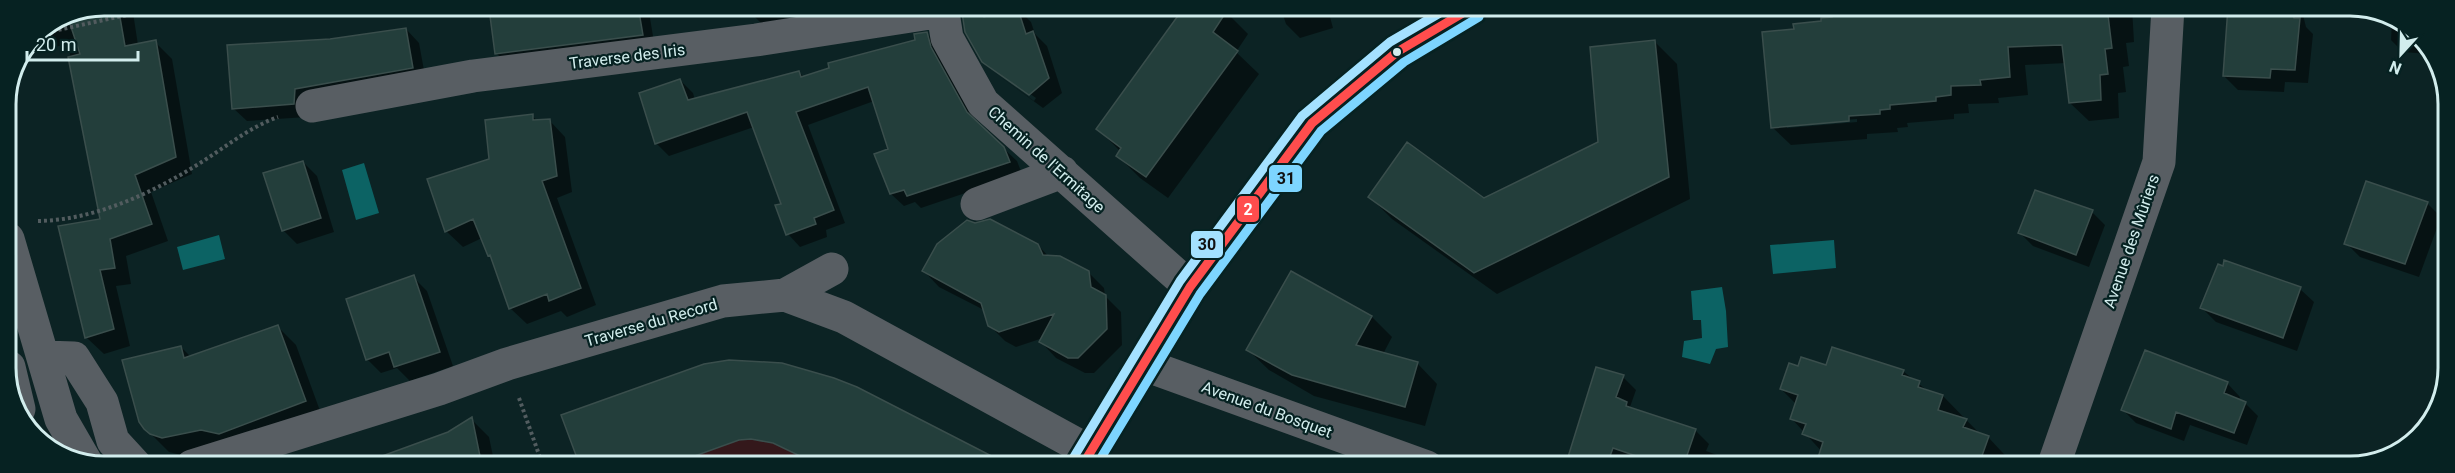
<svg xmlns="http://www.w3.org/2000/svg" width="2455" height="473" font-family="Roboto,sans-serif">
<rect width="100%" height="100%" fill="#0c2324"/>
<path fill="#632e34" d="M753,435L829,466H662Z"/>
<path fill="#0c6364" d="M364,163L379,213L356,220L342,170Z
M219,235L225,259L183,270L177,247Z
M1834,240L1836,268L1773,274L1770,245Z
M1722,287L1726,311L1728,347L1716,349L1710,364L1682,357L1684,341L1702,338L1701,320H1693L1691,291Z"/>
<path fill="#0007" fill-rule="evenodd" d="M104,6H132L138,45L155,42L172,59L192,174L151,192L168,241L126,256L131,284L116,286L130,346L104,354L87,338L60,227L102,220L68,44L28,53L35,35Z
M491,6H648L655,48L510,66L496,53Z
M753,6H890L772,34L754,16Z
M987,6H991L999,14L1017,8L1031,22L1035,34L1047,46L1062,93L1043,108L995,73L1034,101L1036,98L991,67V69L983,61L964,13Z
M1280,6H1333L1335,15L1330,17L1333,28L1300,38L1286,24Z
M1896,7H2132L2134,42L2126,43L2129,66L2123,67L2126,92L2118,93L2119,118L2089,121L2070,103L2066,63L2025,65L2028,95L1998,98L1999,103L1968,104L1969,113L1954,114V119L1907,123L1908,127L1897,128L1898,132L1867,134V139L1791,145L1772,127L1796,30L1833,19V14ZM1857,119V122L1787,128V125Z
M2230,7H2296L2303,15L2306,27L2313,34L2308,83L2285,82L2284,92L2238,90L2224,76Z
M1226,12L1248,34L1236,52L1259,74L1168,198L1140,178L1118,156L1121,152L1098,129Z
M2392,20L2416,31L2429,54L2403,52L2391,40Z
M406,29L419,43L426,81L307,117L247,121L233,108L330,40Z
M927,34L939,47L943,61L978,125L1017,161L1022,174L921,208L915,202L904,206L891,194L890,150L874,101L808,125L845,223L826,230L827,237L800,247L788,234L783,205L754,127L669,156L656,143L680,80L693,93L695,100L799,72L804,77L917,42Z
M1655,42L1677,64L1690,199L1497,294L1392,219L1370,197L1484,200L1600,143Z
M532,116L538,121L549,120L565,137L572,192L557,198L596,305L567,317L561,311L527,324L510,308L493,260L489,256L482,238L463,247L446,231L490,160Z
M303,162L317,176L334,232L297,244L283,230Z
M2427,203L2441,217L2419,277L2360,257L2346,243Z
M2092,212L2105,225L2089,267L2033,246L2020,233Z
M1038,245L1049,257L1088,272L1104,288L1105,296L1121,312L1122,345L1094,373H1085L1056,358L1041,342L1043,338L1016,347L1005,341L989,325L984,310L939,287L924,271Z
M1292,273L1372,317L1392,337L1383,354L1417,363L1437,384L1425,426L1314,396L1269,370L1248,350Z
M413,277L427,291L453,366L410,381L397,368L381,373L367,359Z
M2300,289L2314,302L2297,351L2216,322L2202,308Z
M278,327L296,345L323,419L181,455L169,452L145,428L181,347L191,357Z
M1833,349L1903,371L1929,392L1943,396L1980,434L1988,437L2016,467H1836L1791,418L1796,404L1781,389L1799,367H1827Z
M1623,377L1636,390L1630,407L1633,410L1696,431L1709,444L1706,451L1717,455L1729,467H1645L1626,460L1624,467H1577L1569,457Z
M2227,383L2240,397L2239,401L2245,403L2258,416L2247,445L2190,425L2184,441L2136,423L2122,409Z
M563,416L995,460L1002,466H799L774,460L749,466H581Z
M471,419L489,437L495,466H392L388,455L449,433Z"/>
<path fill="#233e3b" stroke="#3a4e4c" stroke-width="1.5" d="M105,6H118L125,46L156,40L176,157L135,175L152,224L110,239L115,268L100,270L114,329L85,338L58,226L100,219L68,57L80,54L69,21Z
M505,6H638L643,35L495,54L490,16L506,14Z
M961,6H981L984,17L1017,6L1026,34L1033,31L1049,78L1029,95L982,62L965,32Z
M1185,6H1230L1213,32L1238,51L1146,177L1116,156L1121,148L1096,129Z
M1882,7H2107L2112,48L2105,49L2108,74L2100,75L2101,100L2069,103L2062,45L2008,47L2010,77L1980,80L1981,85L1951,86V95L1936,97V101L1890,105V109L1880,110V114L1849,116V121L1771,128L1762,32L1794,29L1793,24L1821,21V18L1832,17L1831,12Z
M2228,7H2292L2294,18H2300L2295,70L2271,69L2270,78L2223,76Z
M406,28L413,68L295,89L294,104L232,109L227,45L330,39Z
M927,32L931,47L967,112L1004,147L1010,162L907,196L904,190L890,194L874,154L888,149L868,87L796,112L834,210L814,218L816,224L786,235L775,205L781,204L747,112L655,144L639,93L680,79L688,100L799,71L801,77L829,68L828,63L915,40L914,34Z
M1655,40L1669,177L1474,273L1368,197L1407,142L1484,198L1598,142L1590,47Z
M533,114V120L550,119L557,176L542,181L581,288L549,301L547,294L509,309L490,255L488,256L473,219L445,232L427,179L489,159L485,120Z
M303,161L321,218L282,231L263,173Z
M2366,181L2428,202L2405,264L2344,244Z
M2035,190L2093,210L2076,255L2018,233Z
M990,219L1038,244L1043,255L1060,256L1089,271L1091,287L1106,295L1107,329L1078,358H1068L1039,342L1054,314L999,332L988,326L981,303L922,271L937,244L967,220L975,223Z
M2224,260L2301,287L2283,338L2200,308L2218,264L2223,266Z
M1291,271L1372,316L1356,345L1418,362L1405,407L1292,375L1246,350Z
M414,275L440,352L394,367L389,352L366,360L346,299Z
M278,325L306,401L219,434L201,430L162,438L150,434L144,429L139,422L122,360L181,346L184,358Z
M1832,347L1904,370L1902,375L1920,381L1918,387L1943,395L1938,410L1967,419L1963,427L1989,436L1978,467H1815L1823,442L1802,434L1806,424L1790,419L1798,395L1780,389L1789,363L1798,366L1801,357L1826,365Z
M2145,350L2228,382L2224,393L2246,402L2234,433L2176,412L2171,429L2121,410Z
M729,360L782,363L834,378L857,387L1011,466H821L773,443L751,439L739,440L667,466H580L561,415L704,364Z
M1596,367L1624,375L1616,397L1627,402L1626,406L1696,429L1683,467H1668L1613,448L1606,467H1576L1578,460L1568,457Z
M472,417L482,466H364L363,463L448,432Z"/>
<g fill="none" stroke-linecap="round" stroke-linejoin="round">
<path stroke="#525c5f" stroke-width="4" stroke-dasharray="3 3" stroke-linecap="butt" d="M35,35L168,6
M38,221C92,220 146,196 192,168C221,151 247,128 278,117
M519,398L543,466"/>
<path stroke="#585e63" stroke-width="33" d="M942,6L947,38L983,103L1190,287
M312,106L473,76L756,40L943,11
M977,204L1062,172
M8,239L61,419L87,464
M785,295L832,269
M44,357L74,358L102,402L113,441L136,466
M1142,364L1427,467
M9,367L19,409
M192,466L439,389L507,364L723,301L785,295L844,317L1089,451
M1082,466L1142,364L1190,287L1312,123L1397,52L1473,7
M2053,467L2159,162L2168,7"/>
<defs>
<path id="bus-1" d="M1082,466L1190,287L1312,123L1397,52L1473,7"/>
<path id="bus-2" d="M1096,466L1200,294L1321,131L1404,62L1479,17"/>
<path id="bus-3" d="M1072,460L1180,281L1302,116L1390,42L1450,7"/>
</defs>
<use href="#bus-1" stroke="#062222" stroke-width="14"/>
<use href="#bus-2" stroke="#062222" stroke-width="14"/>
<use href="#bus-3" stroke="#062222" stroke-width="14"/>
<use href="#bus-1" stroke="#ff4d4d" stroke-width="9"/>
<use href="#bus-2" stroke="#7dd5ff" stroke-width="9"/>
<use href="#bus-3" stroke="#a4e1ff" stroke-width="9"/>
</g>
<circle fill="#d2eded" stroke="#062222" stroke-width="2" cx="1397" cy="52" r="5"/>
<g text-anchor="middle" stroke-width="4.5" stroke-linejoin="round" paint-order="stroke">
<g font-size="16" fill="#d2eded" stroke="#062222">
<text transform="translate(627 56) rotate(-7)" y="6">Traverse des Iris</text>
<text transform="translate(1047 159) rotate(42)" y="6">Chemin de l'Ermitage</text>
<text transform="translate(2131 241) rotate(-71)" y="6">Avenue des Mûriers</text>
<text transform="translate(651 322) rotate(-16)" y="6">Traverse du Record</text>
<text transform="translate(1267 409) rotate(20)" y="6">Avenue du Bosquet</text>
</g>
</g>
<path d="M0 0H2455V473H0ZM104 16H2350A88 88 0 0 1 2438 104V368A88 88 0 0 1 2350 456H104A88 88 0 0 1 16 368V104A88 88 0 0 1 104 16Z" fill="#062222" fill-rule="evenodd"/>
<path fill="none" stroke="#d2eded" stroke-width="3" d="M104 16H2350A88 88 0 0 1 2438 104V368A88 88 0 0 1 2350 456H104A88 88 0 0 1 16 368V104A88 88 0 0 1 104 16Z"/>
<g stroke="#062222" stroke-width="2">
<rect x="1268" y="164" width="35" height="29" rx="6" fill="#7dd5ff"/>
<rect x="1236" y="195" width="24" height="28" rx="6" fill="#ff4d4d"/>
<rect x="1190" y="230" width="34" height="29" rx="6" fill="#a4e1ff"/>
</g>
<g font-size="16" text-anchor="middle" font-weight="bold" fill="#fff">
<text x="1248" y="215">2</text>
</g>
<g font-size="16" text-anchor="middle" font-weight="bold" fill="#111">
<text x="1286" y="184">31</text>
<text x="1207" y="250">30</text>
</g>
<g transform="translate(2401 54) rotate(202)" stroke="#062222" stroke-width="4.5" paint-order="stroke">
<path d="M0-4.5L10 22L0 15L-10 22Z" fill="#d2eded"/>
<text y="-9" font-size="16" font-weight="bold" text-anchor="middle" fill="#d2eded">N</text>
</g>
<path d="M27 51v9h111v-9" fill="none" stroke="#d2eded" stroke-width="3"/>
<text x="36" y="51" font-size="18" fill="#d2eded" stroke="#062222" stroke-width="4.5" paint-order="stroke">20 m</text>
</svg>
